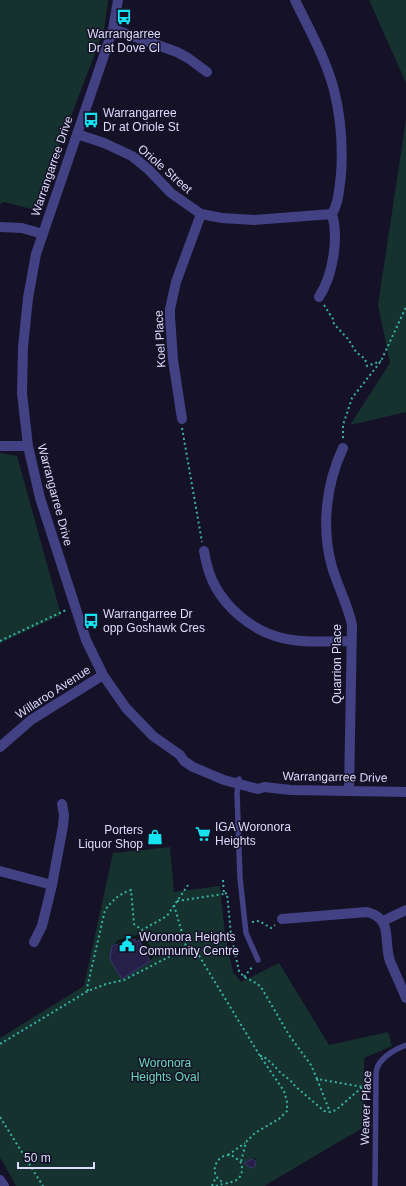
<svg xmlns="http://www.w3.org/2000/svg" width="406" height="1186" font-family="Helvetica,sans-serif">
<rect width="100%" height="100%" fill="#151228"/>
<path fill="#15322f" d="M0,0H108L104,30L35,210L4,202L0,204Z
M369,0H406V83Z
M406,119V412L350,425L390,363L378,305Z
M0,453L17,456L61,615L0,643Z
M170,847L174,892L220,886L225,934L233,972L241,982L279,963L329,1045L388,1032L392,1046L364,1058V1127L264,1186H16L0,1157V1038L84,986L113,853Z"/>
<path fill="#0007" d="M140,934L141,937L144,935L155,955L150,961L123,978L113,946L118,940Z
M254,1158L257,1159L256,1163L255,1165L247,1161Z"/>
<path fill="#261f48" stroke="#3d3372" d="M135,939L136,942L139,940L150,961L122,979L110,959L112,946Z
M252,1159L256,1161L255,1166L251,1168L244,1163Z"/>
<g fill="none" stroke-linecap="round" stroke-linejoin="round">
<path stroke="#39b3a6" stroke-width="2" stroke-dasharray="2 3" stroke-linecap="butt" d="M324,305L333,319L334,324L348,339L356,352L365,359L367,366L381,361
M182,428L202,542
M343,438V425L352,398L381,361L406,307
M0,641L66,610
M223,880L224,894L227,893L231,935L239,971L244,977L256,983L261,987L289,1035L311,1065L317,1079L363,1087
M177,901L224,894
M174,905L187,950
M252,922L259,921L271,928L275,925
M244,977L253,966
M88,991L87,988L105,910C113,900 119,894 131,890L134,924L142,930L167,916L188,885
M0,1044L88,991L106,984L124,980L184,949L191,950L198,954L260,1056L284,1091L287,1102V1111L279,1119L255,1133L246,1142L241,1162
M260,1056H263C269,1061 274,1065 279,1071C284,1077 291,1079 295,1086L324,1111L330,1112L336,1110L368,1082
M317,1079L330,1112
M0,1117L43,1186
M228,1155L245,1143
M212,1186L216,1177
M216,1186C226,1182 242,1184 242,1169C242,1165 241,1161 237,1159C222,1145 203,1173 224,1183"/>
<path stroke="#414184" stroke-width="5.5" d="M239,779L237,793L240,878L246,933L258,960
M375,1186L376,1077C376,1072 376,1068 379,1064C384,1056 397,1048 406,1045"/>
<path stroke="#414184" stroke-width="10" d="M118,0L113,29L36,254L28,298L23,347L22,393L28,446L40,498L86,640L103,675L126,708L153,736L180,755L184,761L193,767L224,780L258,789L264,787L291,790L406,792
M295,0C309,29 326,59 334,90C341,118 343,147 341,175C339,189 339,202 332,214C339,239 333,275 319,297
M113,29L177,52L188,58L207,72
M77,134L104,143L132,156L148,169L171,193L201,214L222,218L254,220L332,214
M0,227L22,228L43,234
M182,419L173,360L170,317V309L176,282L201,214
M0,446H28
M343,448C326,484 321,528 332,567C338,587 348,605 352,625L349,791
M204,551C206,563 209,575 215,586C227,608 250,628 275,636C299,644 327,641 351,641
M0,747L31,720L103,675
M0,871L52,885
M282,919L367,912C394,919 383,941 390,961C395,973 401,986 406,998
M383,921L406,910
M34,942L42,926L52,885L63,826L64,815L62,804
M0,1180L4,1186"/>
</g>
<defs>
<symbol id="bus-bare" viewBox="-9 -9 18 18"><path d="M-5-6H5V4H4V6H2V4H-2V6H-4V4H-5ZM-3.5-4V0h7V-4ZM-3.5 1.2v1.5H-2V1.2ZM2 1.2v1.5H3.5V1.2Z" fill="#15e3ef" stroke="#151228" stroke-width="2.5" paint-order="stroke"/></symbol>
<symbol id="supermarket-bare" viewBox="-9 -9 18 18"><path d="M-6-5.5h2.5l.6 2H6L4.5 2H-2.5L-4.4-4H-6ZM-1.5 3.2a1.3 1.3 0 1 0 .1 0ZM3 3.2a1.3 1.3 0 1 0 .1 0Z" fill="#15e3ef" stroke="#151228" stroke-width="2.5" paint-order="stroke"/></symbol>
<symbol id="shop-bare" viewBox="-9 -9 18 18"><path d="M-5-2.5h2.3a2.7 3.5 0 0 1 5.4 0H5L5.5 6h-11ZM-1.5-2.5h3a1.5 2.3 0 0 0-3 0Z" fill="#15e3ef" stroke="#151228" stroke-width="2.5" paint-order="stroke"/></symbol>
<symbol id="civic-bare" viewBox="-9 -9 18 18"><path d="M-.6-6.5H3V-4.5H.6V-3L4-1V1h2V6H-6V1h2V-1L-.6-3ZM-1.2 2.5V6h2.4V2.5Z" fill="#15e3ef" stroke="#151228" stroke-width="2.5" paint-order="stroke"/></symbol>
</defs>
<g fill-rule="evenodd">
<use href="#bus-bare" x="113" y="6" width="22" height="22"/>
<use href="#bus-bare" x="80" y="109" width="22" height="22"/>
<use href="#bus-bare" x="80" y="610" width="22" height="22"/>
<use href="#supermarket-bare" x="192" y="823" width="22" height="22"/>
<use href="#shop-bare" x="144" y="826" width="22" height="22"/>
<use href="#civic-bare" x="116" y="933" width="22" height="22"/>
</g>
<g text-anchor="middle" stroke-width="3" stroke-linejoin="round" paint-order="stroke">
<g font-size="12" fill="#dedcfd" stroke="#151228" text-anchor="start">
<text x="124" y="38" text-anchor="middle">Warrangarree<tspan x="124" dy="14">Dr at Dove Cl</tspan></text>
<text x="103" y="117">Warrangarree<tspan x="103" dy="14">Dr at Oriole St</tspan></text>
<text x="103" y="618">Warrangarree Dr<tspan x="103" dy="14">opp Goshawk Cres</tspan></text>
<text x="215" y="831">IGA Woronora<tspan x="215" dy="14">Heights</tspan></text>
<text x="143" y="834" text-anchor="end">Porters<tspan x="143" dy="14">Liquor Shop</tspan></text>
<text x="139" y="941">Woronora Heights<tspan x="139" dy="14">Community Centre</tspan></text>
</g>
<g font-size="12" fill="#dedcfd" stroke="#151228">
<text transform="translate(52 166) rotate(-71)" y="4">Warrangarree Drive</text>
<text transform="translate(165 169) rotate(41)" y="4">Oriole Street</text>
<text transform="translate(160 339) rotate(-93)" y="4">Koel Place</text>
<text transform="translate(55 495) rotate(75)" y="4">Warrangarree Drive</text>
<text transform="translate(337 664) rotate(-90)" y="4">Quarrion Place</text>
<text transform="translate(53 692) rotate(-33)" y="4">Willaroo Avenue</text>
<text transform="translate(335 777) rotate(1)" y="4">Warrangarree Drive</text>
<text transform="translate(366 1108) rotate(-88)" y="4">Weaver Place</text>
</g>
<g font-size="12" fill="#6bd9b9" stroke="#151228">
<text x="165" y="1067">Woronora<tspan x="165" dy="14">Heights Oval</tspan></text>
</g>
</g>
<path d="M18 1162v6h76v-6" fill="none" stroke="#dedcfd" stroke-width="2"/>
<text x="24" y="1162" font-size="12" fill="#dedcfd" stroke="#151228" stroke-width="3" paint-order="stroke">50 m</text>
</svg>
